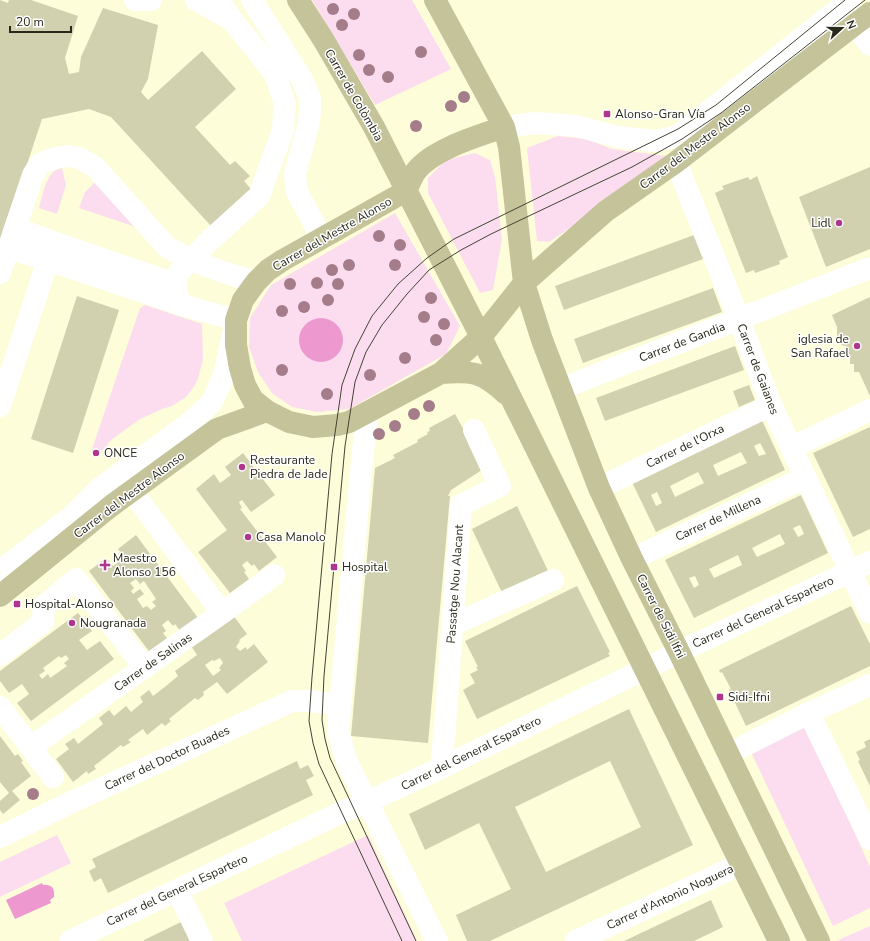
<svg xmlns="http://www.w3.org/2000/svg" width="870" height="941" font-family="'Nunito Sans',sans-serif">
<rect width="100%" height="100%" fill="#fdfdda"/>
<path fill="#fcddf0" d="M312,0H412L451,69L375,105Z
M558,136L586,139L612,149L666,156L580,221L549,242L537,241L527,148Z
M475,153L490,160L495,177L502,239L493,290L480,293L428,193V178L446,160Z
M62,168L66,185L57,214L39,208C43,195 46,170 62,168Z
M97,180L142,229L79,208L85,192Z
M395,213L460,326L446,354L349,409L317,412L292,407L272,393L258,372L249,347L250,318L271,285Z
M145,305L202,324L203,359L198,379L193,388L186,397L172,406L162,409L140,419L111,440L103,450L91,452L140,308Z
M807,726L870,867V908L833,926L751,752Z
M57,835L71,863L0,897V862Z
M368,835L417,941H242L224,903Z
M870,926V941H839L838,940Z"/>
<path fill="#ed99d0" d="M299 340a22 22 0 1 1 44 0a22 22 0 1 1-44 0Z
M42,883L43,885C52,884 55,889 54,897L50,900L51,903L15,919L6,900Z"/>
<path fill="#d1d1af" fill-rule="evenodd" d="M0,0L8,3L9,0H31L78,16L65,58L69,74L79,72L81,57L103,8L158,25L148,79L141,92L148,100L202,51L236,89L195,127L230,165L235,161L250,176L244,181L251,189L211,226L111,117L89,109L42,119L0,246Z
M870,167V249L826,267L799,197Z
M757,176L788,257L779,261L780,264L755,273L754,270L746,273L715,193L724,189L722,186L748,177L750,180Z
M694,235L703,259L564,310L555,286Z
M713,288L722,312L583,363L574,339Z
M77,296L119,310L73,453L31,439Z
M870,297V396L859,372H854V364H850V354L846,355V346L841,345V336L837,337V327L832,315Z
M735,346L744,370L605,421L596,398Z
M749,385L755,400L739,407L733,391Z
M455,414L485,468L451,490L448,496H450L428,743L351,736L375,468L395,458L393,455L418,442L417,440L428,434L427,432L430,431L429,428Z
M761,418L785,470L656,532L631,480ZM760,443L766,454L759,456L754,446ZM741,452L747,463L718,476L713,465ZM698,472L704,483L675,497L670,486ZM657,492L662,503L656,506L651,495Z
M870,427V529L853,537L813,453Z
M243,453L275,495L251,512L242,500L239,502L242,508L240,509L277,557L259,571L254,564L252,566L247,561L242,565L246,571L244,572L249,579L230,593L198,552L227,530L196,489L214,474L220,483L231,475L225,467Z
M801,495L828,553L694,618L665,560ZM800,525L804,534L798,537L793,528ZM780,534L785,544L757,557L752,548ZM738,555L742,565L714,578L709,569ZM695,576L699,585L694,588L689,578Z
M517,506L550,575L504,597L472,529Z
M136,535L198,618L181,632L175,624L173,626L168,620L162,625L166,631L163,633L169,641L151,654L89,571L106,558L113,566L125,558L118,549ZM136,579L140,584L144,581L156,599L152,602L156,606L151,610L147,606L143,608L137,599L144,594L140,589L133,594L131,591L134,588L130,583Z
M577,586L610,652L608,653L610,656L477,719L463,690L475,683L470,674L478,670L476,667H478L465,641Z
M851,606L870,644V666L746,726L729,690L731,689L722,672L720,673L719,670Z
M78,613L92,631L79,640L87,650L100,641L114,659L31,721L17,703L29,694L22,684L9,693L0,681V671ZM66,655L69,659L64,663L67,666L50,678L48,674L42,679L39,675L45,671L43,668L59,656L61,658Z
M233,615L247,634L239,640L240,641L236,647L240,651L246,647L247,650L254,644L268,662L227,694L217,682L203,692L204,695L198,700L195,698L169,719L171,721L165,726L162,723L147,735L143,729L128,740L131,742L123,747L121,745L94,766L96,769L88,774L87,771L73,782L56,759L69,749L65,744L74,738L78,744L103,724L99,718L109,710L114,716L126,706L131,712L143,702L140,697L149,690L153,696L166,686L178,676L175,671L197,655L191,646ZM220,658L223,663L219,668L221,670L213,676L205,665L212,660L214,661Z
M629,709L693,845L490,941H467L456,915L511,889L479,823L425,850L409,814ZM610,761L641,827L546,872L515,807Z
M0,736L15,756L18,754L23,761L21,762L31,776L12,791L20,800L3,814L0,810V801L9,793L0,782Z
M870,739V786L858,761L860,760L856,752L866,747L864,742Z
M297,761L300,769L308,765L314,776L306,780L313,795L108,893L101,878L94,882L89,871L96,867L92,859Z
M711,900L723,927L694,941H624Z
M181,922L190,941H144V940Z"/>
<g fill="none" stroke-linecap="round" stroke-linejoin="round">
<path stroke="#fff" stroke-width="22" d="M135,0H151
M196,0L230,19
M252,0L303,81L310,98V113L308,126L295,174L297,192L322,238
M855,25L870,45
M504,127L536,123L577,126L618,137L655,141L676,137L850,0
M676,162L739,319L771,405L870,613
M15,228L59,244
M0,273L33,175L40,164L55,158L67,156L79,158L95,167L167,247L192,260L220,271L256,282
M175,284L59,244L51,252L48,260L182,305
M560,389L870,268
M0,406L48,260L8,248
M367,413L361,470L338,731L347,762L437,941
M791,448L870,410
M599,488L771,405
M132,491L222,613
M632,559L804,478
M0,571L72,516L99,489L191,422L212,402L224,375L236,320L182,305L177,295L175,284L178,274L185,265L192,260L207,243L259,196L283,130L285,104L275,74L233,21L219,0
M452,625L553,580
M0,655L43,622L44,606L76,579L145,668
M0,707L53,777
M809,713L870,839
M31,747L222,613L274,575
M728,754L809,713L870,685
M441,768L445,727L461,505L500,486L474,430
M0,837L74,801L292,701H310L340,705
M177,890L202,941
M70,941L342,812L367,802L441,768L645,669L679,652L870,562
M576,941L741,864"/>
<path stroke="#c5c39a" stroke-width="22" d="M298,0L323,39L374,127L481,337L779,941
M435,0L504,127L509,147L524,283L542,340L599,488L632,559L679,652L819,941
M504,127C478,136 433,149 416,171C412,177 409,185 406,191L283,260L268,270L256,282L243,300L236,320V345L240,368L245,385L253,400L267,411L289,422L313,427L337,425L349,422L441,373L481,337L524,283L606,211L676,162L870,13
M441,373C472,371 482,371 506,394
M0,596L111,506L217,429L267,411"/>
<path stroke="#444434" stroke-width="1" d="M402,941L319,764L313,743L309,721L312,677L332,454L342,385L355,349L372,316L398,284L427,258L454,239L678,129L716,105L845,0
M416,941L330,758L325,739L322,720L324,676L345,446L355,382L366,352L382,325L407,294L429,270L461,250L491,234L632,167L682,139L721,113L865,0"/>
</g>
<g fill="#a47c8a">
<circle cx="333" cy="9" r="6"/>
<circle cx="354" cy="14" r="6"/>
<circle cx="342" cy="25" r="6"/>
<circle cx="421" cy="52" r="6"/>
<circle cx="359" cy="55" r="6"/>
<circle cx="369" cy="70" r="6"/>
<circle cx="388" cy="77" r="6"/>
<circle cx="464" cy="97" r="6"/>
<circle cx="451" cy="106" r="6"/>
<circle cx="416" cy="126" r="6"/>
<circle cx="379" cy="236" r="6"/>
<circle cx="400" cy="245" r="6"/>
<circle cx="349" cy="265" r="6"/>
<circle cx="395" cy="265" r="6"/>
<circle cx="332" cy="270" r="6"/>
<circle cx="317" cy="283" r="6"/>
<circle cx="290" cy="284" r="6"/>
<circle cx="338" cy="284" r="6"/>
<circle cx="431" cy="298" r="6"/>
<circle cx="328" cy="300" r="6"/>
<circle cx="304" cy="307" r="6"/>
<circle cx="282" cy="311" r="6"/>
<circle cx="424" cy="317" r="6"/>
<circle cx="444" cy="324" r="6"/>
<circle cx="436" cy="340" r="6"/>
<circle cx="405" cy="358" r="6"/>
<circle cx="282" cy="370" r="6"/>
<circle cx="370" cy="375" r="6"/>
<circle cx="327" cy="394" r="6"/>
<circle cx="429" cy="406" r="6"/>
<circle cx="414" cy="414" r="6"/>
<circle cx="395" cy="426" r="6"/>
<circle cx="379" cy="434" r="6"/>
<circle cx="33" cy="794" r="6"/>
</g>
<g fill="#ae378d" stroke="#fff" stroke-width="1.5">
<rect x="603" y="110" width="8" height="8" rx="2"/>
<circle cx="839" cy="223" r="4"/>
<circle cx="857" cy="346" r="4"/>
<circle cx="96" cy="453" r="4"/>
<circle cx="242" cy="467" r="4"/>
<circle cx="248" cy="537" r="4"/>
<path d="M103 559h4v4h4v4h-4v4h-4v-4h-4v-4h4z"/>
<rect x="330" y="563" width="8" height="8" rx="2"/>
<rect x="13" y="600" width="8" height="8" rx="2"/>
<circle cx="72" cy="623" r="4"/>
<rect x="716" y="693" width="8" height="8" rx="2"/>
</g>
<g text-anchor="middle" stroke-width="3" stroke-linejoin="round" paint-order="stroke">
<g font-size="12" fill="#28281b" stroke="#fff">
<text transform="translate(354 95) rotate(60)" y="4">Carrer de Colòmbia</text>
<text transform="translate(695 146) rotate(-37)" y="4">Carrer del Mestre Alonso</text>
<text transform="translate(332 234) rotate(-30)" y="4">Carrer del Mestre Alonso</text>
<text transform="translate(682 342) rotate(-21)" y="4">Carrer de Gandia</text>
<text transform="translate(758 369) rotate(69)" y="4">Carrer de Gaianes</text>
<text transform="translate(685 446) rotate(-26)" y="4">Carrer de l'Orxa</text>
<text transform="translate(129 495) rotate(-37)" y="4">Carrer del Mestre Alonso</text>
<text transform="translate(718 518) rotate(-25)" y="4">Carrer de Millena</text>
<text transform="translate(455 584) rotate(-86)" y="4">Passatge Nou Alacant</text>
<text transform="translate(763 612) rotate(-25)" y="4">Carrer del General Espartero</text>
<text transform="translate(661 616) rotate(63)" y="4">Carrer de Sidi Ifni</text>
<text transform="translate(153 662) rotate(-35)" y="4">Carrer de Salinas</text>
<text transform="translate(471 753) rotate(-26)" y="4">Carrer del General Espartero</text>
<text transform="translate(167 758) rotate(-25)" y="4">Carrer del Doctor Buades</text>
<text transform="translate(177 890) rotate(-25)" y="4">Carrer del General Espartero</text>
<text transform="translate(670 897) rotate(-25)" y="4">Carrer d'Antonio Noguera</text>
</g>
<g font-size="12" fill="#28281b" stroke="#fff" text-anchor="start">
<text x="615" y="118">Alonso-Gran Vía</text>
<text x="831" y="227" text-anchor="end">Lidl</text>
<text x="849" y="343" text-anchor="end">iglesia de<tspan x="849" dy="14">San Rafael</tspan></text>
<text x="104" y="457">ONCE</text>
<text x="250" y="464">Restaurante<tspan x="250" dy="14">Piedra de Jade</tspan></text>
<text x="256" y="541">Casa Manolo</text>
<text x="113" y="562">Maestro<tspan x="113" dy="14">Alonso 156</tspan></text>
<text x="342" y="571">Hospital</text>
<text x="25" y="608">Hospital-Alonso</text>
<text x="80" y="627">Nougranada</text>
<text x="728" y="701">Sidi-Ifni</text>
</g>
</g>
<g transform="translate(842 28) rotate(69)" stroke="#ffffff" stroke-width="3" paint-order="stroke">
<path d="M0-3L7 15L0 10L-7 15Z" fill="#28281b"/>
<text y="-6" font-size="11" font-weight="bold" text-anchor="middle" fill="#28281b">N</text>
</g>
<path d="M10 26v6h61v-6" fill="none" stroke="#28281b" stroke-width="2"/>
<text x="16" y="26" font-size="12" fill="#28281b" stroke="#ffffff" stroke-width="3" paint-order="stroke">20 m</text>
</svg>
